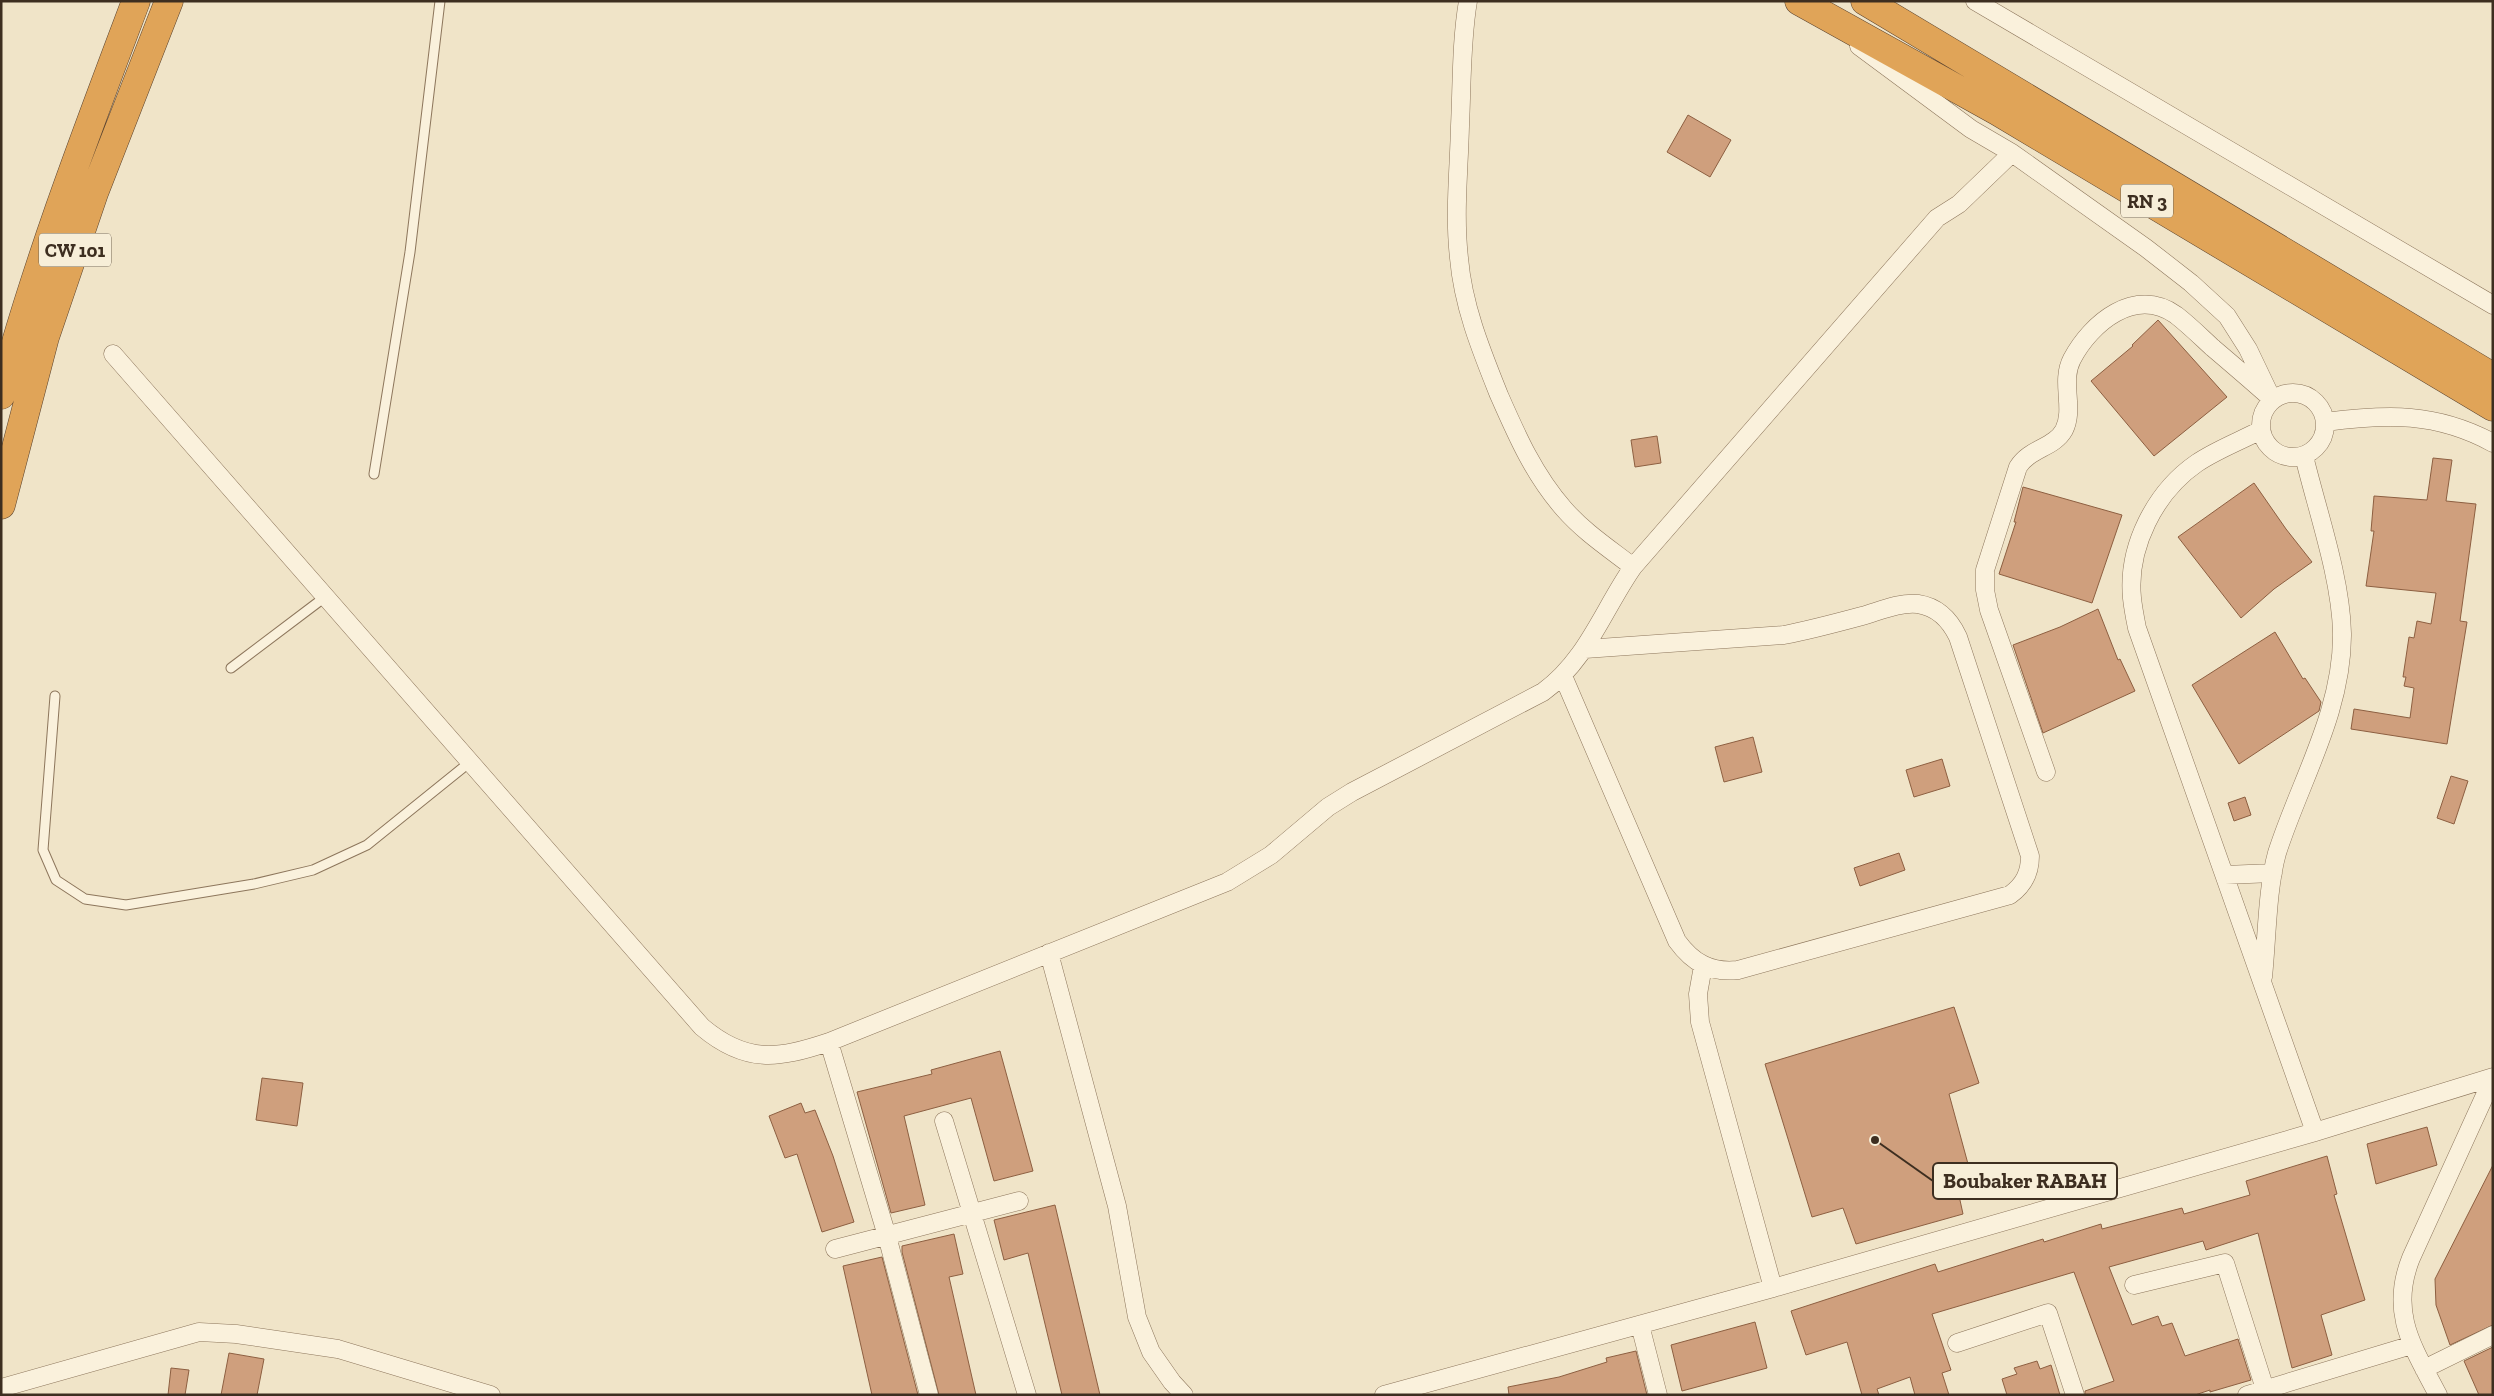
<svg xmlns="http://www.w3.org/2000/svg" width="2494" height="1396" font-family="'Zilla Slab',serif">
<rect width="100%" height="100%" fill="#f0e4c8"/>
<path fill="#cf9f7d" stroke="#8d5f41" d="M1688,115L1731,140L1710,177L1667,152Z
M2158,320L2227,397L2154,456L2091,381L2133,346L2132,345Z
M1657,436L1661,463L1635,467L1631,440Z
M2433,458L2452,460L2446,501L2476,504L2460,621L2467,622L2447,744L2351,729L2354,709L2410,718L2414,688L2404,686L2406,677H2403L2409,637L2414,638L2417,621L2431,624L2436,593L2366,586L2374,531H2371L2374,496L2427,500Z
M2254,483L2286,529L2312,562L2274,589L2241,618L2178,537Z
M2023,487L2122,515L2092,603L1999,574L2016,522H2014Z
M2098,609L2118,660L2120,659L2135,691L2043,733L2013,645L2060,627Z
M2275,632L2303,679L2305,678L2321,702L2319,711L2239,764L2192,685Z
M1753,737L1762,772L1724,782L1715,747Z
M1942,759L1950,786L1914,797L1906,770Z
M2451,776L2468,781L2454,824L2437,818Z
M2245,797L2251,815L2234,821L2228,803Z
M1899,853L1905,870L1860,886L1854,868Z
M1954,1007L1979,1083L1949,1094L1974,1186L1958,1191L1963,1214L1856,1244L1843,1208L1812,1217L1765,1064Z
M1000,1051L1033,1171L994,1181L971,1098L904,1116L925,1205L891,1213L857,1092L932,1074L931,1070Z
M262,1078L303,1083L297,1126L256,1120Z
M801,1103L805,1113L815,1110L833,1156L854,1222L822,1232L797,1154L785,1158L769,1116Z
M2427,1127L2437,1165L2376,1184L2367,1144Z
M2327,1156L2337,1194L2334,1195L2365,1300L2321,1315L2332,1355L2292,1368L2258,1233L2206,1250L2203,1241L2109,1267L2132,1325L2158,1316L2162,1326L2172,1323L2185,1356L2238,1339L2251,1380L2210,1392V1390L2195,1395H2085V1391L2114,1381L2074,1272L1932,1314L1951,1370L1942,1373L1949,1395H1915L1910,1377L1877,1389L1879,1395H1862L1847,1342L1806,1355L1791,1311L1935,1264L1938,1272L2043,1239L2044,1242L2101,1224L2102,1229L2182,1208L2184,1214L2250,1195L2246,1181Z
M2493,1165V1325L2450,1345L2436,1305L2435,1279Z
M1055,1205L1100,1395H1062L1028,1253L1004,1260L994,1220Z
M954,1234L963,1274L949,1277L976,1395H939L902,1252V1246Z
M882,1257L918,1395H872L843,1266Z
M1755,1322L1767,1368L1682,1391L1671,1345Z
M2493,1347V1395H2479L2464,1361Z
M1636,1351L1647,1395H1509L1508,1387L1559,1377L1607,1362L1606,1358Z
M229,1353L264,1359L257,1395H221Z
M2037,1361L2040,1369L2051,1365L2060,1395H2007L2002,1379L2017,1374L2014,1368Z
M171,1368L189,1370L185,1395H168Z"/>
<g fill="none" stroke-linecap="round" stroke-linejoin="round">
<defs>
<path id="lane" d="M374,474L410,252L440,1
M231,668L325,597
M55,696L43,850L56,880L85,899L126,905L254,884L313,870L367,845L470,762"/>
<path id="street" d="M1468,1C1461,42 1462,85 1460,126C1459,170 1454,214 1459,258C1463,306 1481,350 1499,395C1517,436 1534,475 1564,509C1584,532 1610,549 1633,567
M1975,1L2493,305
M1859,46L1971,129L2012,153L2146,248L2191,283L2227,316L2248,349L2269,393
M113,354L702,1027C746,1064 778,1059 829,1042L1227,882L1271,855L1328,807L1352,792L1543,692C1587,660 1603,610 1633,567L1937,218L1959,204L2012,153
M2261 425a32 32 0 1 1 64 0a32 32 0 1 1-64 0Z
M2325,422C2387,414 2436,412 2493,443
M2261,430C2240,441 2216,450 2197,463C2155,492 2127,547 2132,598C2133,608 2135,618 2137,628L2315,1132
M1563,676L1677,941C1693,963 1711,973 1738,970L2010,895C2024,885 2030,873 2030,856L1958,637C1950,620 1938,607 1918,604C1899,602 1880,611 1862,616C1836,623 1810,630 1784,635L1585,649
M2046,772L1989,610L1985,590V570L2018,467C2030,448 2054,448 2064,430C2075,408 2060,382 2072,359C2091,323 2135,286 2176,315C2189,325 2201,337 2213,348C2233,365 2253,382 2273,400
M2225,875L2273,873
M1049,953L1117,1206L1137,1317L1151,1352L1172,1382L1184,1395
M1703,966L1698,994L1700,1022L1773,1288
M2263,977C2267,939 2267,889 2277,853C2300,781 2343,711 2342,633C2341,578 2317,510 2304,456
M829,1042L887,1236L929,1395
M944,1121L1027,1395
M835,1249L1019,1201
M2134,1285L2225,1263L2265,1389
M1640,1325L1658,1395
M1957,1343L2048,1313L2075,1395
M2424,1369L2493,1335
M1,1388L199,1332L236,1334L338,1349L491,1395
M1384,1395L1773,1288L2315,1132L2493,1077
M2247,1395L2412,1345
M2438,1395C2413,1347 2389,1313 2411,1258L2487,1091"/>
<path id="highway" d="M1799,1L1997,111L2493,407
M1865,1L2493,377
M1,395C37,261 87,131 136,1
M1,505L45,337L94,193L169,1"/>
</defs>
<use href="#lane" stroke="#8d765c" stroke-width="11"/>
<use href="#street" stroke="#8d765c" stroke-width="19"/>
<use href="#highway" stroke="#5b4430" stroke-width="29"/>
<use href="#lane" stroke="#faf1dc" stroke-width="9"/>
<use href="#street" stroke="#faf1dc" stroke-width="18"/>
<use href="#highway" stroke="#e0a458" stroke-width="28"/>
</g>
<g text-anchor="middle" stroke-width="4.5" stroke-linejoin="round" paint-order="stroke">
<g fill="#f7eed8" stroke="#756857" stroke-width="1">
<rect x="2121" y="184.5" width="52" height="33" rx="4"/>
<rect x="39" y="233.5" width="72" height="33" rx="4"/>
</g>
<g font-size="19" font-weight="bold" fill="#3d2e20">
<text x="2147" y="208">RN 3</text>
<text x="75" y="257">CW 101</text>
</g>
</g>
<path fill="none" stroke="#3d2e20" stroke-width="2" d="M1875 1140L1933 1181"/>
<circle fill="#3d2e20" stroke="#f7eed8" stroke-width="2" cx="1875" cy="1140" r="5"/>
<rect fill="#f7eed8" stroke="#3d2e20" stroke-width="2" x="1933" y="1163" width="184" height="36" rx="5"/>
<g font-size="21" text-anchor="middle" font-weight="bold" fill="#3d2e20">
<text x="2025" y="1188">Boubaker RABAH</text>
</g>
<rect width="2494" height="1396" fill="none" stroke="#3d2e20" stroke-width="5"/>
</svg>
